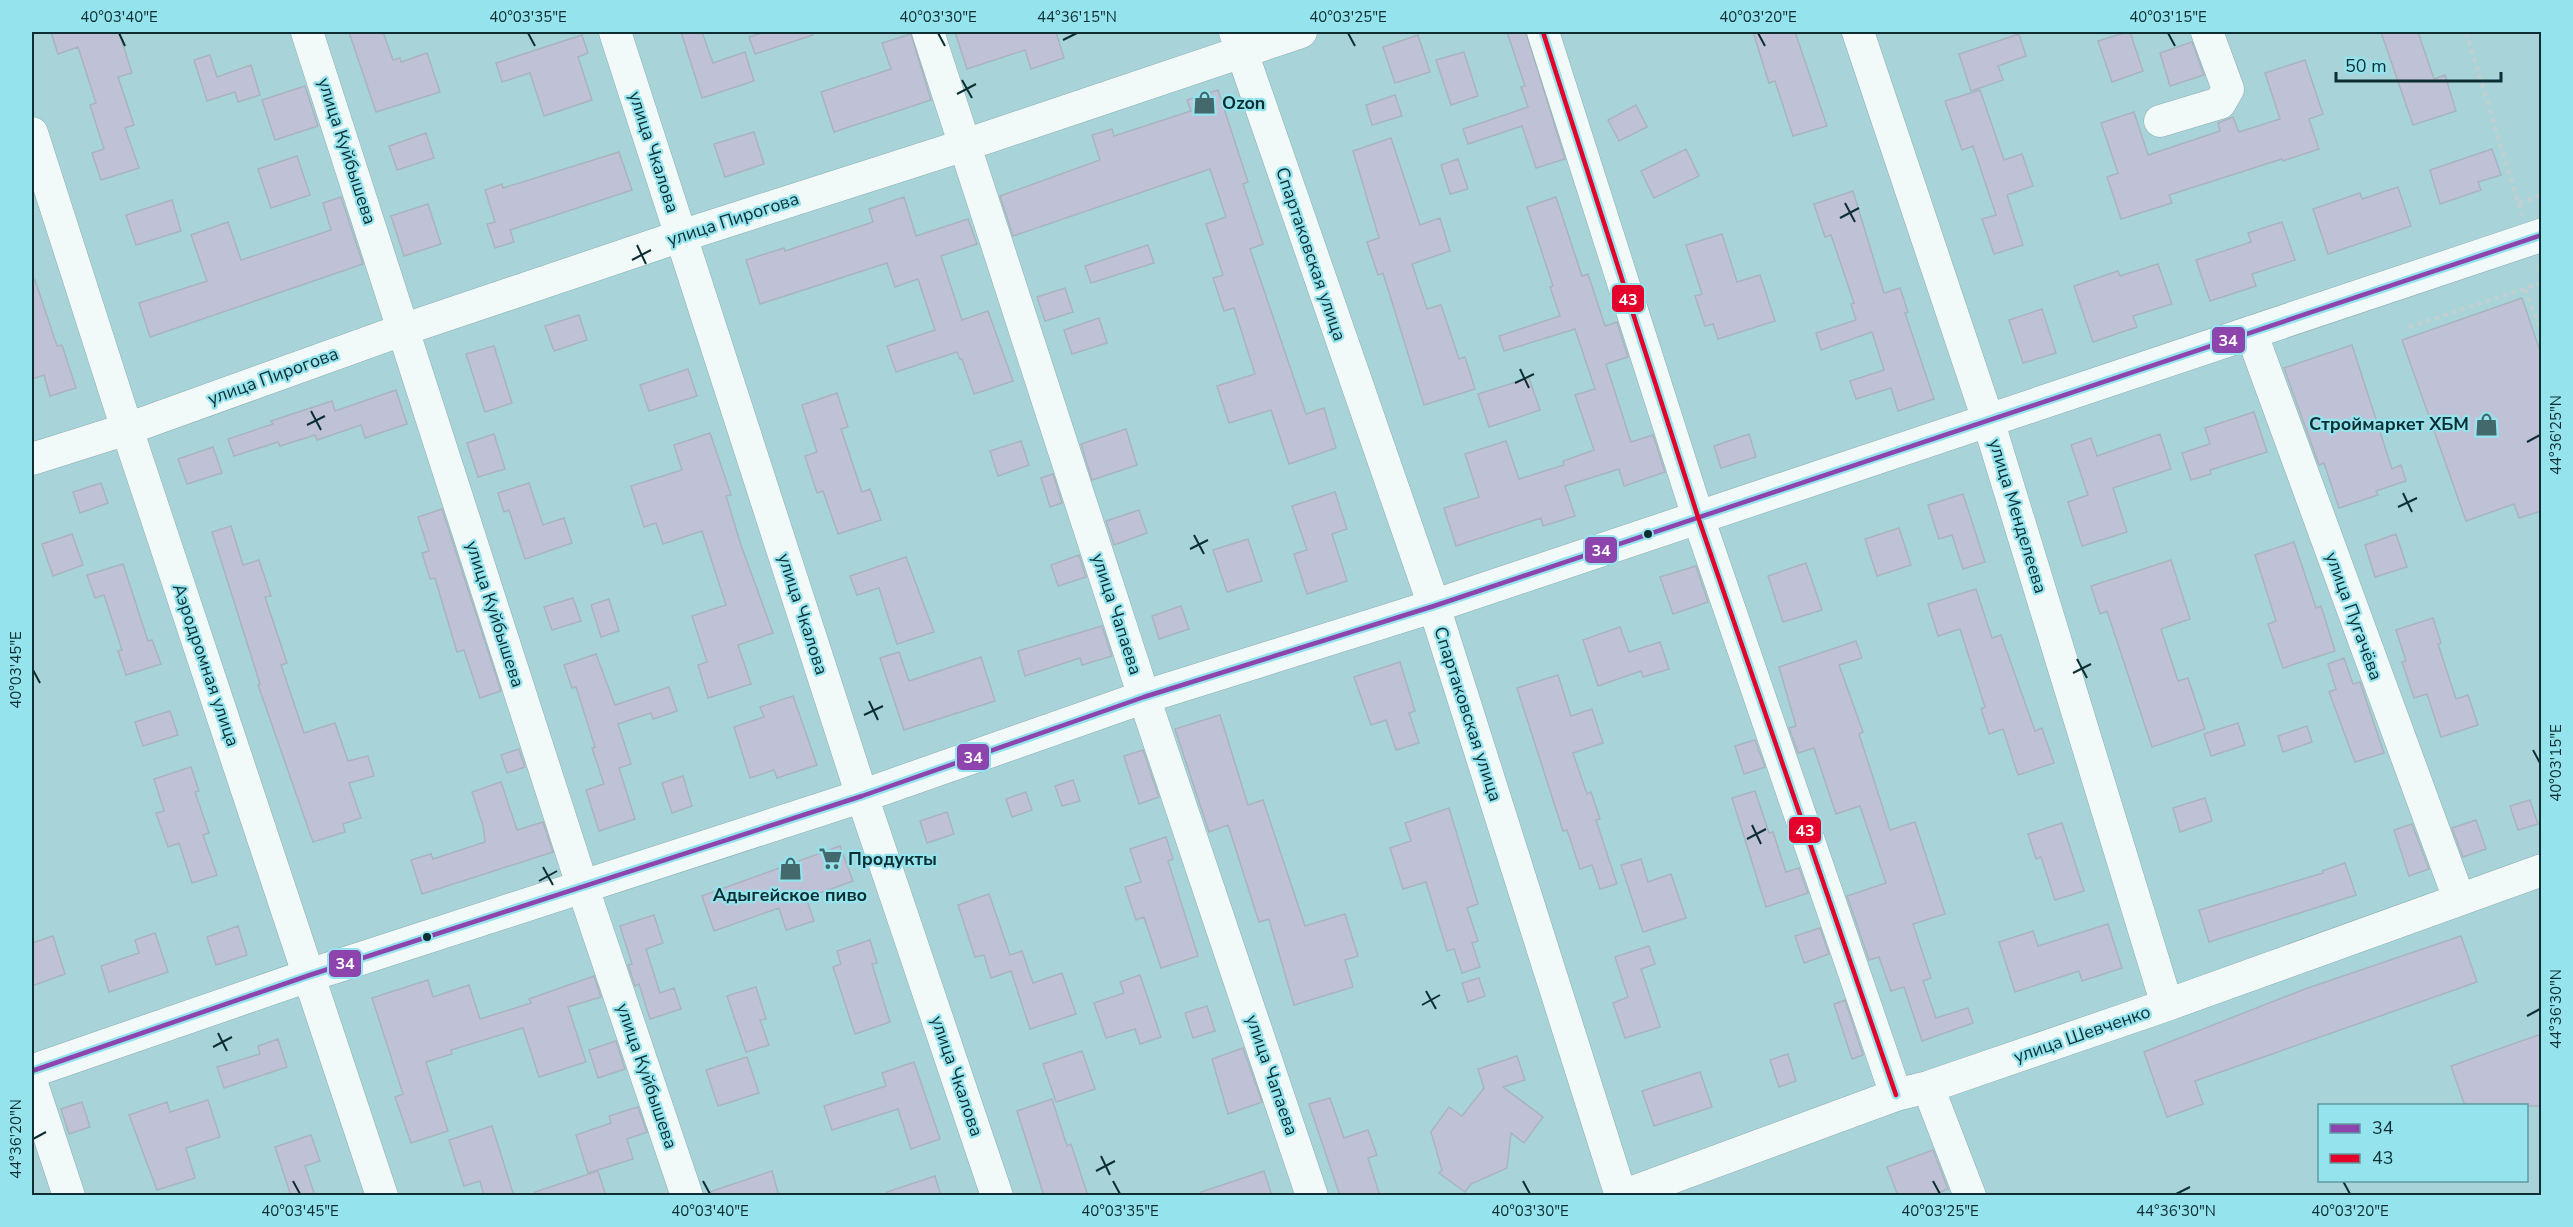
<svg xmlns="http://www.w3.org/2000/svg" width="2573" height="1227" font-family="'Nunito Sans',sans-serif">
<rect width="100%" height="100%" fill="#a8d4d9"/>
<path fill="#bfc2d6" stroke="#a8b4be" stroke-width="1.5" d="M51,32H119L132,73L118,77L134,125L125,128L139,168L101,180L92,153L104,149L90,105L96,103L78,47L58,54Z
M349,32H383L393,60L400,58L401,62L427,53L440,92L376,112Z
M681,32H702L713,63L745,52L754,81L702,98Z
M765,32H812L813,35L755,54L749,37Z
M955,32H1056L1064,58L1031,69L1025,50L967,69Z
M1507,32H1526L1565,159L1536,168L1522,126L1468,144L1463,129L1528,107L1521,87L1525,86Z
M1753,32H1795L1827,126L1793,136L1775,81L1769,83Z
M2127,32H2130L2143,71L2112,82L2098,41Z
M2381,32H2418L2434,79L2445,75L2456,111L2413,125Z
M911,34L931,100L834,132L821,92L891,69L882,43Z
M2019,34L2026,56L1998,66L2003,80L1971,91L1959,54Z
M582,35L588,53L578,57L592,100L544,116L530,73L502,82L496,63Z
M1418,35L1430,72L1395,83L1383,47Z
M2192,42L2204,75L2170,86L2160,53Z
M1464,52L1478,96L1451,105L1436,60Z
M210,55L217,77L251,65L260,95L238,102L235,92L207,101L194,60Z
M2305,60L2323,114L2309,119L2319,149L2283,161L2282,159L2169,195L2172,203L2121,219L2107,177L2118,173L2101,123L2134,112L2148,155L2220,131L2218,123L2233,117L2239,132L2280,119L2265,73Z
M305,86L318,126L275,140L262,100Z
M1218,90L1248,182L1243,184L1263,244L1250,249L1306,414L1324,408L1336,448L1289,464L1271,410L1229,423L1217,386L1255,374L1234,308L1224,311L1213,278L1223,275L1206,224L1226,217L1210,169L1013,236L1000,196L1100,160L1092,135L1112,129L1114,136L1191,111L1187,100Z
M1980,90L2004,160L2022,154L2033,186L2007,195L2023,245L1994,254L1982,219L1996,215L1973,146L1962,150L1945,101Z
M1395,95L1402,116L1372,125L1366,105Z
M1636,105L1647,127L1619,141L1608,120Z
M754,132L764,164L725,177L714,144Z
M426,133L434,158L397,170L389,146Z
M1391,138L1420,225L1440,218L1450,251L1412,264L1427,309L1441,305L1459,359L1465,357L1475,389L1424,405L1383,273L1378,275L1367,242L1379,238L1353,151Z
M1686,149L1699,176L1654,198L1641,171Z
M2492,149L2501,175L2478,182L2481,190L2440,204L2430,170Z
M619,152L632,190L510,230L514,242L495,248L487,224L495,222L485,190L502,184L503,188Z
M297,156L310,195L271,208L258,169Z
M1458,159L1468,189L1450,194L1441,165Z
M2398,187L2411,226L2328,254L2313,209L2360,193L2362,199Z
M1853,191L1884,293L1900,288L1908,312L1905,313L1934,399L1898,411L1891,388L1856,399L1850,381L1884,370L1872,332L1821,350L1816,333L1856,320L1851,304L1854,303L1831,235L1825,237L1814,204Z
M341,197L363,264L150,337L139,303L207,281L191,235L228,222L241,260L331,230L323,203Z
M904,197L916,236L968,219L977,244L941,256L962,320L988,311L1013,381L974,394L962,359H960L957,352L896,372L887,346L935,330L918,279L895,287L887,263L760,304L746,260L784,248L785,251L873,222L869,209Z
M1556,197L1582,276L1588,274L1605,326L1617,322L1628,357L1606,364L1631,442L1653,435L1665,472L1624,486L1619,469L1565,486L1575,516L1543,526L1541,518L1456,546L1444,508L1479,497L1465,454L1506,441L1519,479L1564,465L1563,461L1594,450L1575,395L1595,389L1575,329L1504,351L1499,336L1560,316L1550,287L1553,286L1527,207Z
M172,200L181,231L136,245L126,215Z
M428,204L441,244L404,256L391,216Z
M2282,222L2295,260L2252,274L2256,286L2210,301L2196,260L2251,242L2248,233Z
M1722,234L1737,282L1760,275L1775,321L1718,339L1713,324L1705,326L1695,296L1702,294L1686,245Z
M1148,245L1154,263L1091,283L1085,266Z
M2158,264L2172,304L2133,316L2137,327L2093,342L2074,286L2118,271L2120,276Z
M35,280L57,346L62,345L76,388L50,396L44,375L32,379V281Z
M1065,288L1073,312L1045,321L1037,297Z
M2522,298L2541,354V511L2519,518L2514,504L2466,521L2402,340Z
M2042,309L2056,353L2023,363L2009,320Z
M579,315L587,340L554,351L545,326Z
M1099,318L1107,343L1072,354L1064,330Z
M2352,345L2392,469L2401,465L2406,481L2376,491L2378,495L2339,508L2324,463L2319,465L2284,368Z
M494,346L512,403L485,412L466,354Z
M688,369L697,396L649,411L640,385Z
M1529,378L1540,410L1489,427L1478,394Z
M396,390L407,424L365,438L361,425L317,440L315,435L280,446L278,442L234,456L228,439L273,424L271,421L332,401L335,411Z
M837,393L848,427L841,429L862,492L870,489L881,520L838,534L823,491L817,493L805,456L817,452L802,405Z
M2254,412L2267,452L2210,470L2211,474L2191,480L2182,453L2210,444L2205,428Z
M1126,429L1137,465L1092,480L1081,444Z
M710,433L731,495L726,496L741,545L773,633L738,645L751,684L708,698L698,665L707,662L692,616L726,605L702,531L663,544L656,523L644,527L631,486L682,470L674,445Z
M494,434L505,469L478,477L467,443Z
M1749,434L1756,457L1721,468L1714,446Z
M2160,434L2171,469L2113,488L2127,532L2082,546L2068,502L2088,495L2071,445L2091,438L2097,456Z
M1021,441L1029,465L998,476L990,451Z
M213,447L222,473L187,484L178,459Z
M1053,474L1062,503L1050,507L1041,478Z
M101,483L108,503L80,513L73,492Z
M529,483L543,525L564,518L572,543L525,559L509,510L504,512L498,493Z
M1335,492L1347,529L1332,534L1347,581L1307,594L1294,554L1307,550L1292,506Z
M1963,494L1985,562L1963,569L1952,535L1939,539L1928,505Z
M442,509L501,691L480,698L464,650L457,652L435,578L430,579L422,553L429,551L418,517Z
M1139,510L1147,533L1114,545L1106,521Z
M231,526L243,565L259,560L271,596L265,597L287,663L281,665L304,733L335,723L348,761L368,756L374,776L349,783L361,818L343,824L345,832L313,842L258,685L260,684L212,532Z
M1899,528L1911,565L1877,576L1865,539Z
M72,534L83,565L53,576L42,544Z
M2396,534L2407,567L2375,577L2365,545Z
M1248,539L1262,581L1227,592L1213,550Z
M2294,542L2316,608L2321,606L2335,651L2283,668L2268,624L2276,621L2255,555Z
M1079,555L1086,577L1058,586L1051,565Z
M906,557L934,632L897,644L879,588L857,595L850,576Z
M2171,560L2190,619L2161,629L2178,681L2188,678L2205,729L2152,747L2107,611L2100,614L2091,586Z
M1806,563L1822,610L1783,622L1768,576Z
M123,564L148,641L152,640L161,664L126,675L118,651L122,650L104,595L95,598L87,575Z
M1696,566L1708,602L1673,614L1660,577Z
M1976,589L1992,638L2001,635L2035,731L2042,728L2054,763L2018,775L2003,729L1989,734L1981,709L1985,707L1960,629L1938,636L1928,604Z
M573,598L581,621L552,630L544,607Z
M609,599L619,631L601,637L591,605Z
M1181,606L1189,629L1159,639L1152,616Z
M2433,618L2441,643L2438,644L2456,699L2468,695L2478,725L2441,737L2427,694L2414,698L2402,662L2406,661L2396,630Z
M1102,626L1112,656L1082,665L1080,658L1025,676L1018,651Z
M1620,627L1629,652L1660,642L1669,669L1643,677L1641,671L1598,686L1583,640Z
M1856,641L1862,658L1839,665L1863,732L1859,734L1890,830L1915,822L1945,914L1913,924L1931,978L1923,981L1936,1018L1968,1008L1973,1023L1922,1041L1904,987L1891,991L1879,957L1869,960L1847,896L1886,883L1860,806L1836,814L1814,748L1798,753L1789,728L1796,726L1779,667Z
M899,652L909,681L981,657L995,701L904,730L880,658Z
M596,654L615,705L669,687L677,711L653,719L651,713L618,724L631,764L619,768L635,819L599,831L586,790L604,784L592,748L595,747L576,687L572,688L564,665Z
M2344,658L2353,684L2360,682L2384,753L2355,762L2329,692L2336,689L2328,664Z
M1400,662L1415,711L1409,713L1419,743L1396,750L1386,720L1371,725L1354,677Z
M1558,675L1571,716L1592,709L1603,743L1573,753L1587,794L1591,792L1600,819L1596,820L1617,884L1600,889L1592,865L1580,869L1567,830L1563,831L1517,688Z
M793,696L817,765L777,778L774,770L750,778L734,727L764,717L760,707Z
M170,711L178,735L143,746L135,722Z
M1220,715L1248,805L1263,800L1305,926L1345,914L1358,956L1345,960L1353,987L1294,1005L1269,919L1259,922L1228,825L1209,832L1175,729Z
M2238,723L2245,745L2211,756L2204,734Z
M2307,726L2312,742L2283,752L2278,736Z
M1755,740L1765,767L1744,774L1735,746Z
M519,749L525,767L507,773L501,755Z
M1143,750L1159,797L1139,804L1124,756Z
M191,767L199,791L195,792L209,833L203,835L217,875L192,883L179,843L168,847L156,813L164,811L154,779Z
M683,776L692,806L672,813L662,783Z
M1073,780L1080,801L1062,806L1055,786Z
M501,782L517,830L543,822L553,852L422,894L411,860L431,854L433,859L485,842L483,826L472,792Z
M1755,791L1769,833L1773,832L1786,872L1799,868L1808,893L1766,907L1732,798Z
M1026,792L1032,810L1012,817L1006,799Z
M2205,798L2212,821L2180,832L2173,808Z
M2530,800L2538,824L2518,830L2510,806Z
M1449,808L1478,904L1467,908L1478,941L1472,943L1480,967L1462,973L1454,949L1447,951L1426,882L1403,889L1390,848L1411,841L1405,823Z
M947,812L954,834L927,843L920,821Z
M2476,820L2486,849L2463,857L2452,828Z
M2062,823L2084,891L2055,900L2041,857L2036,859L2028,834Z
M2412,824L2429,869L2409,876L2394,830Z
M1166,837L1173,859L1168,861L1198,956L1161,968L1144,917L1136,920L1125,887L1141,882L1130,849Z
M840,846L853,881L806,898L814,921L786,930L779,908L714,931L702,896Z
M1641,859L1648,882L1671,874L1686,918L1643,932L1621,865Z
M2345,863L2356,895L2209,942L2199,910L2323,873L2322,871Z
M989,894L1010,955L1022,951L1033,983L1062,973L1076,1014L1030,1029L1011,971L991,978L984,955L975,957L958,905Z
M654,915L663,943L646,949L660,993L674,988L681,1009L650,1019L639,984L635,986L628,965L632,964L620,926Z
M2108,924L2122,968L2082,981L2079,971L2015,992L1999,942L2033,931L2038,946Z
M238,926L247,955L216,965L207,937Z
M1820,928L1829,954L1804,963L1795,936Z
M155,933L168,972L109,992L101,966L139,953L135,940Z
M53,936L65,974L32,986V943Z
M2461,936L2477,982L2195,1081L2203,1104L2167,1117L2144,1052L2305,989Z
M870,940L877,963L872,964L890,1022L855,1034L833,967L841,964L837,951Z
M1649,946L1655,964L1641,969L1660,1027L1625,1038L1613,1003L1628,997L1615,957Z
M1140,975L1161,1037L1140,1044L1135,1029L1106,1038L1094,1003L1124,993L1120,982Z
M594,976L601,997L568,1007L586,1062L539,1077L523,1028L451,1050L452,1054L426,1062L448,1131L411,1143L395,1097L403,1094L372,998L428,980L433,997L469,985L480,1019L531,1003L529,999Z
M1479,978L1485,996L1468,1002L1462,983Z
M756,987L766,1019L760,1020L769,1045L746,1052L727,996Z
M1845,1000L1863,1055L1852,1059L1834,1004Z
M1207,1006L1215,1031L1193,1038L1185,1013Z
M2541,1034V1106H2465L2451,1066Z
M278,1039L287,1067L224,1088L217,1067L260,1054L258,1046Z
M616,1041L625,1069L598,1078L589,1050Z
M1243,1048L1262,1102L1228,1114L1212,1059Z
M1082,1051L1095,1089L1056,1102L1043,1064Z
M1788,1054L1796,1081L1779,1087L1770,1060Z
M1517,1056L1525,1080L1503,1087L1543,1117L1524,1143L1511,1133L1507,1168L1471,1184L1465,1192L1439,1173L1442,1170L1431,1132L1449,1107L1462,1116L1484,1088L1478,1069Z
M747,1057L759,1093L718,1106L706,1070Z
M914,1062L940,1139L911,1149L898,1109L832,1130L824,1106L886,1086L882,1073Z
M1700,1072L1712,1107L1654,1126L1642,1091Z
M1330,1098L1344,1138L1368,1130L1377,1155L1368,1158L1380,1196H1340L1309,1104Z
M1052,1099L1067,1146L1071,1144L1088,1196H1044L1017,1111Z
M208,1100L220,1137L186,1148L195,1178L157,1190L129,1115L167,1102L170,1112Z
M82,1102L90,1127L69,1134L61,1109Z
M638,1107L647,1132L627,1139L633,1159L588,1173L576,1135L611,1123L609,1116Z
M492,1126L514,1196H484L480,1181L464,1186L449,1140Z
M311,1135L320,1161L305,1166L315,1196H291L275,1147Z
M1933,1150L1948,1189L1930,1196H1898L1887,1167Z
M598,1171L606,1196H535V1192Z
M772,1171L779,1196H709V1192Z
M1264,1171L1272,1196H1202L1201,1192Z
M935,1176L941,1196H887V1192Z"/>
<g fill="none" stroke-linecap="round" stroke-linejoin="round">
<defs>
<path id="minor" d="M307,32L583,888L687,1196
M615,32L862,796L997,1196
M928,32L1144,697L1312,1196
M1235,32L1434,606L1621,1196
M1543,32L1698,517L1896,1095
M1858,32L1988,420L2167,1005
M2160,121L2220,103L2228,89L2207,32
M32,133L127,429L382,1196
M2251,332L2459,899
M32,459L127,429L405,329L681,236L965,145L1301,32
M32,1084L69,1196
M1928,1087L1970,1196
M1622,1196L1896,1095L1928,1087L2167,1005L2542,870"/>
<path id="major" d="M32,1071L310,975L862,796L1144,697L1434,606L2542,235"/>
</defs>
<use href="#minor" stroke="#8aadb1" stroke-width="33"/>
<use href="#major" stroke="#8aadb1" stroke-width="34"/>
<path stroke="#c1cfd0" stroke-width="4" stroke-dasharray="4.5 4.5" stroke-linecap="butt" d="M2466,32L2522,215
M2519,203L2542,195
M2538,265L2542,275
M2525,289L2542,334
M2409,327L2542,283"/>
<use href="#minor" stroke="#f2f9f9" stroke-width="32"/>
<use href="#major" stroke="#f2f9f9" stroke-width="33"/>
<defs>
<path id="bus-1" d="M32,1071L310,975L862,796L1144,697L1434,606L2542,235"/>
<path id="bus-2" d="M1543,32L1698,517L1896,1095"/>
</defs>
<use href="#bus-1" stroke="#94e3ed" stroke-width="9"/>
<use href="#bus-2" stroke="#94e3ed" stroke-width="9"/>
<use href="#bus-1" stroke="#8e44ad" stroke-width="4.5"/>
<use href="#bus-2" stroke="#e4002b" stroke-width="4.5"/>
</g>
<path fill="none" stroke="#0d2f33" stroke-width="2" d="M119,33L125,46M528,33L535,46M938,33L945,46M1348,33L1355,46M1758,33L1765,46M2168,33L2175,46M1063,40L1077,33M962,80L972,98M957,94L976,84M1845,203L1855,222M1840,218L1859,208M637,245L646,264M632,260L651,250M1520,369L1529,388M1515,383L1534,374M311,411L321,430M307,425L325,416M2527,442L2540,435M2403,493L2412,512M2398,507L2417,498M1194,535L1204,554M1190,549L1208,540M2077,659L2087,678M33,670L40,683M2073,673L2091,664M869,701L878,720M864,715L883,706M2533,750L2540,763M1752,825L1761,844M1747,839L1766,829M543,867L553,885M539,881L557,871M1426,991L1436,1009M1422,1005L1440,995M2527,1016L2540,1009M218,1033L227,1051M213,1047L232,1037M33,1139L46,1132M1101,1156L1110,1175M1096,1171L1115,1161M293,1181L300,1194M703,1181L710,1194M1113,1181L1120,1194M1523,1181L1530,1194M1933,1181L1940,1194M2343,1181L2350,1194M2176,1194L2190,1187"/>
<defs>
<symbol id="shop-bare" viewBox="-9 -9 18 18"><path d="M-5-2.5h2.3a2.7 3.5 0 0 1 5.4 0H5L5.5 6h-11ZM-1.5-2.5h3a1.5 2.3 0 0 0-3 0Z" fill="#43696d" stroke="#94e3ed" stroke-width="2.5" paint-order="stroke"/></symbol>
<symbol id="supermarket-bare" viewBox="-9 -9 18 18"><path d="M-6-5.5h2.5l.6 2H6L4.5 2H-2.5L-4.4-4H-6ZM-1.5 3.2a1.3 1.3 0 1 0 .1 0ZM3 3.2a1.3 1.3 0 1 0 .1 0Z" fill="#43696d" stroke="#94e3ed" stroke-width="2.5" paint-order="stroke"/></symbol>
</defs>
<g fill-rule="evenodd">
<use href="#shop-bare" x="1188" y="86" width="33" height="33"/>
<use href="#shop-bare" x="2470" y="408" width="33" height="33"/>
<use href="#supermarket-bare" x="814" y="842" width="33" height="33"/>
<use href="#shop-bare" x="774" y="852" width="33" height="33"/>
</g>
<g fill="#0d2f33" stroke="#94e3ed" stroke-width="2">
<circle cx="1648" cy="534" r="5"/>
<circle cx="427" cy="937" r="5"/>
</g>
<g text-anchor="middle" stroke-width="4.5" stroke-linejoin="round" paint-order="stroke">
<g font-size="18" font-weight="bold" fill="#0d2f33" stroke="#94e3ed" text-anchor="start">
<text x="1222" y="109">Ozon</text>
<text x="2469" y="430" text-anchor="end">Строймаркет ХБМ</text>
<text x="848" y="865">Продукты</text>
<text x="790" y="901" text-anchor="middle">Адыгейское пиво</text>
</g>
<g font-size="18" fill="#0d2f33" stroke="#94e3ed">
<text transform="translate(347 151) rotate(72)" y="6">улица Куйбышева</text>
<text transform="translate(654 152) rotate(72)" y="6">улица Чкалова</text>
<text transform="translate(733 219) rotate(-18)" y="6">улица Пирогова</text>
<text transform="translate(1311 254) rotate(71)" y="6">Спартаковская улица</text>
<text transform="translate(273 376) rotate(-20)" y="6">улица Пирогова</text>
<text transform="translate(2018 516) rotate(73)" y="6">улица Менделеева</text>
<text transform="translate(495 614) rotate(72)" y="6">улица Куйбышева</text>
<text transform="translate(803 614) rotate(72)" y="6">улица Чкалова</text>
<text transform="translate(1117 614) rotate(72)" y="6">улица Чапаева</text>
<text transform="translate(2354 616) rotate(70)" y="6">улица Пугачёва</text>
<text transform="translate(206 665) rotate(71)" y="6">Аэродромная улица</text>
<text transform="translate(1468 714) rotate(72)" y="6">Спартаковская улица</text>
<text transform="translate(2082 1034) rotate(-19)" y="6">улица Шевченко</text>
<text transform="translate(1272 1075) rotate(71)" y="6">улица Чапаева</text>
<text transform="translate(647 1076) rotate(71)" y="6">улица Куйбышева</text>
<text transform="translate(957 1076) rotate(71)" y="6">улица Чкалова</text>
</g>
</g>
<g stroke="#94e3ed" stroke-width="2">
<rect x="1611" y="284" width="34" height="29" rx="6" fill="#e4002b"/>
<rect x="2211" y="326" width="35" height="28" rx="6" fill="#8e44ad"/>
<rect x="1584" y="536" width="34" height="28" rx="6" fill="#8e44ad"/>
<rect x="956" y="743" width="34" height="28" rx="6" fill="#8e44ad"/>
<rect x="1788" y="816" width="34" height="28" rx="6" fill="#e4002b"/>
<rect x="328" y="949" width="34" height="29" rx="6" fill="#8e44ad"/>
</g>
<g font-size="16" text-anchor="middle" font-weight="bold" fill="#fff">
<text x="1628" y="305">43</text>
<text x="2228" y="346">34</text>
<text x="1601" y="556">34</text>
<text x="973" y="763">34</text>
<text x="1805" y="836">43</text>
<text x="345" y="969">34</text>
</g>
<rect width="2573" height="1227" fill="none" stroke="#94e3ed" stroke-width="66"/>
<rect x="2318" y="1104" width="210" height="78" fill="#94e3ed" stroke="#5e9ba3" stroke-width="1.5"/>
<rect x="2330" y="1124" width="30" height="9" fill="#8e44ad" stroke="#5e9ba3" stroke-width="1.5"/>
<text x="2372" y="1134" font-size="18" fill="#0d2f33">34</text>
<rect x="2330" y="1154" width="30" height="9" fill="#e4002b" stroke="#5e9ba3" stroke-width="1.5"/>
<text x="2372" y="1164" font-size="18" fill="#0d2f33">43</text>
<path d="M2336 72v9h165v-9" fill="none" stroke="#0d2f33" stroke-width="3"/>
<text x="2345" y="72" font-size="18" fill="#0d2f33" stroke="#94e3ed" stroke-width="4.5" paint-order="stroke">50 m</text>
<rect x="33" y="33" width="2507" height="1161" fill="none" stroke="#0d2f33" stroke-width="2"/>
<g font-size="15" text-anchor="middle" fill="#0d2f33">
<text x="119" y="22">40°03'40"E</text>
<text x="528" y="22">40°03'35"E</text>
<text x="938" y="22">40°03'30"E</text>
<text x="1077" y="22">44°36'15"N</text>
<text x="1348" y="22">40°03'25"E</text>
<text x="1758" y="22">40°03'20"E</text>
<text x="2168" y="22">40°03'15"E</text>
<text transform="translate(2556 435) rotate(-90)" y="5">44°36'25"N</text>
<text transform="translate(16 670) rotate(-90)" y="5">40°03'45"E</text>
<text transform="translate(2556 763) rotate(-90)" y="5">40°03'15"E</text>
<text transform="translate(2556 1009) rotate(-90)" y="5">44°36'30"N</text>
<text transform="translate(16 1139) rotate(-90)" y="5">44°36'20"N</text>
<text x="300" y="1216">40°03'45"E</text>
<text x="710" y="1216">40°03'40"E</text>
<text x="1120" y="1216">40°03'35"E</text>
<text x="1530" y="1216">40°03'30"E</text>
<text x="1940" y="1216">40°03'25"E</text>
<text x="2176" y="1216">44°36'30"N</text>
<text x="2350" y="1216">40°03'20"E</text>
</g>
</svg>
